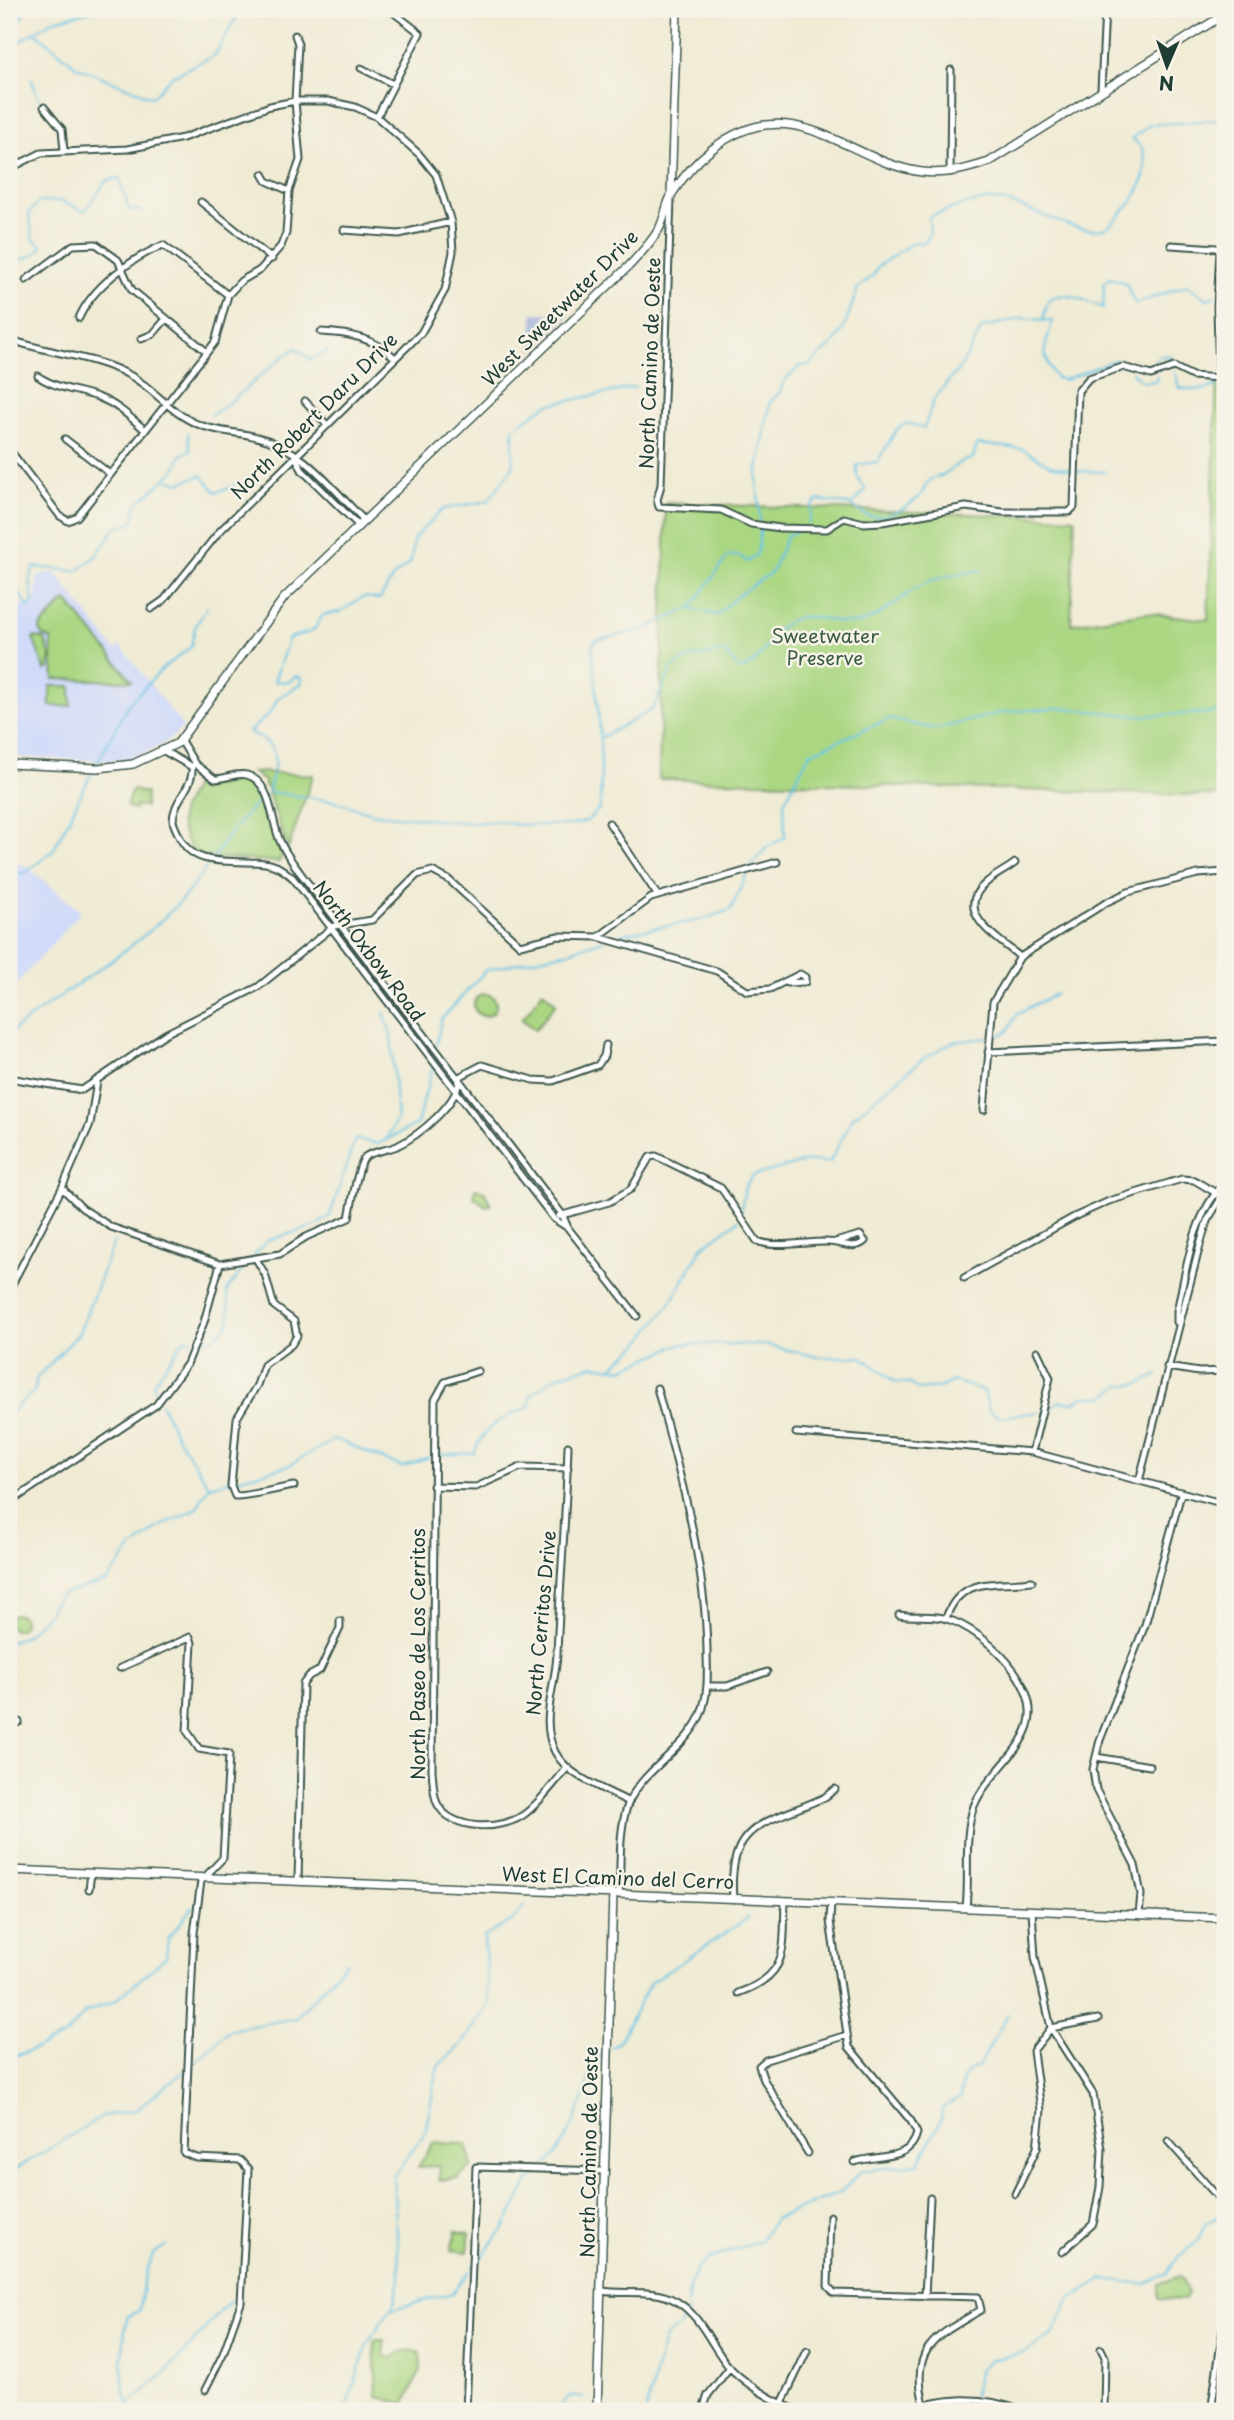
<svg xmlns="http://www.w3.org/2000/svg" width="1234" height="2420" font-family="'Playpen Sans',sans-serif">
<rect width="100%" height="100%" fill="#f7f3e8"/>
<filter id="ink" filterUnits="userSpaceOnUse"><feTurbulence type="fractalNoise" baseFrequency=".0143" numOctaves="2"/><feDisplacementMap in="SourceGraphic" scale="14" xChannelSelector="R" yChannelSelector="G"/><feConvolveMatrix kernelMatrix="1 2 1 2 8 2 1 2 1" color-interpolation-filters="sRGB"/></filter>
<filter id="wash" filterUnits="userSpaceOnUse"><feTurbulence type="fractalNoise" baseFrequency=".00686" numOctaves="4" result="noise"/><feDisplacementMap in="SourceGraphic" scale="28" xChannelSelector="R" yChannelSelector="G"/><feGaussianBlur stdDeviation="1.57" result="paint"/><feColorMatrix in="noise" values="0 0 0 0 0 0 0 0 0 0 0 0 0 0 0 0 0 1.4 0 .05"/><feComposite in="paint" operator="in"/></filter>
<g filter="url(#wash)">
<rect width="100%" height="100%" fill="#f0ebd4"/>
<path fill="#d0daf9" d="M55,572L115,650L121,646L183,727L168,741L142,754L115,761L9,757V588L16,605L34,606L38,575Z
M9,864H24L81,912L9,992Z"/>
<path fill="#bac4de" d="M533,313L570,314L532,351Z"/>
<path fill="#abd783" stroke="#658a5c" stroke-width="2" d="M1217,377H1225V796L659,779L666,503L1075,518L1071,624L1147,613L1208,620Z
M65,601L68,602L132,681L54,679L51,639L41,634L40,627Z
M36,637L45,639L51,659L48,669L45,670L33,638Z
M50,686H71V706H50Z
M252,772L313,775L288,849L264,781Z
M198,777L216,786L241,779C272,791 270,829 282,855L279,862L205,857L193,851C168,813 185,810 198,777Z
M132,790L146,793L145,807L136,806L135,810L126,806Z
M543,991L556,1003L535,1030L522,1019Z
M474 1005a11 11 0 1 1 22 0a11 11 0 1 1-22 0Z
M475,1188L484,1191L491,1204L486,1206L474,1197Z
M8 1622a8 8 0 1 1 16 0a8 8 0 1 1-16 0Z
M433,2143L466,2144L472,2166L457,2178L439,2180L440,2166L418,2167Z
M456,2231L470,2233L468,2252L451,2250Z
M1180,2276L1188,2293L1185,2300L1159,2299V2284Z
M374,2340H384V2356L393,2358C401,2349 409,2349 420,2353L421,2370L404,2404L377,2397Z"/>
<g fill="none" stroke-linecap="round" stroke-linejoin="round">
<path stroke="#68c4e6" stroke-width="2" d="M35,32L77,67L152,97L172,76L215,55L241,9
M9,44L25,9
M9,48L54,20L99,9
M31,78L39,99
M9,266C20,256 35,260 42,246L33,239L29,213L39,202L60,201L85,211L106,181L119,178L129,209L141,211
M1043,320L1048,300C1066,289 1085,301 1103,308L1104,284L1110,278L1126,283L1135,304L1187,285L1207,299L1215,296
M1158,370L1154,362L1159,356H1171L1174,366
M1175,371L1179,388C1199,391 1211,393 1225,377
M1132,372L1142,382L1156,381L1157,376
M211,415C243,396 264,368 296,348L311,360L328,350
M1078,471L1105,472
M166,479L180,483L201,475L216,492L235,486
M852,505C872,527 897,515 918,498C924,493 925,484 930,480C933,477 937,477 941,476C955,469 953,463 973,458L977,444L1023,449L1050,465L1073,470
M760,522L757,476L770,402L780,392L784,381L800,366L809,365L834,343L844,328L858,288L873,276L878,266L914,242L925,243L930,233L929,217C948,210 970,201 991,200C1022,199 1083,243 1109,226C1117,220 1124,210 1131,202C1144,186 1149,169 1142,148L1132,138L1150,125L1225,119
M808,525L812,506L818,500L852,505L866,490L857,477V465L877,462L897,429L907,423L924,428L934,399L962,365L982,328L1022,318L1053,321C1044,348 1040,353 1056,378L1064,380L1115,360L1126,366
M9,579L28,606L33,604L30,578L34,567L77,571L96,556L115,528L134,522L136,505L174,471L182,454L190,451L188,433
M690,609L717,615L738,595L772,572L787,535L797,531
M602,737L652,710L672,668L690,658L725,651L739,670C765,663 767,634 788,622C812,608 838,629 863,622C882,616 901,597 918,587C937,576 960,574 981,570
M96,765L128,705L163,668L191,647L195,627L207,607
M269,790C277,759 281,745 249,732L271,712L278,698L301,684L302,678L295,676L289,682L274,681L289,638L313,631L323,615L340,612L363,597L380,599L393,577L411,562L414,538L443,509L488,501L513,467V428L547,405L636,387
M269,792L333,801L376,814L472,823L499,821L518,825H572L587,821L600,808C603,753 598,701 592,647L595,641L645,629L692,607L728,556H740L748,562L757,554L761,527
M749,868L767,847L785,837L784,802L810,753L889,719L936,729L1004,712L1062,708L1139,716L1211,713L1225,709
M9,873H25L53,851L93,770
M609,938C648,925 694,927 731,909L747,873
M384,1012L391,1035L397,1119L386,1140
M9,1034C62,991 121,960 170,912C206,877 226,828 265,796
M993,1037L1007,1032L1018,1013L1056,994
M436,1046L441,1020L486,970L567,952L603,940
M740,1215L745,1187L752,1176L808,1161L830,1162L853,1117L923,1059L953,1042L987,1038
M254,1256L266,1241L316,1226L330,1216L355,1139L378,1144L417,1124L433,1066
M199,1340H212L230,1323L227,1290L250,1260
M612,1367L639,1344L671,1302L702,1247L739,1220
M159,1398L153,1384L184,1339L193,1340
M161,1403L174,1432L209,1486
M1044,1411L1060,1401L1073,1403L1083,1397H1104L1121,1385L1139,1384L1158,1375
M9,1414L35,1390L36,1379L79,1333L114,1242
M437,1455L474,1453C484,1426 503,1417 529,1407L531,1395L555,1377L593,1365L622,1369L680,1344L766,1345L818,1357H862L896,1383H909L919,1390L941,1387L954,1381L984,1391L989,1411L1000,1417L1039,1412
M9,1641L24,1637L45,1617L60,1595L107,1581L132,1548L159,1527L196,1509L209,1486L288,1466L335,1439L402,1467L429,1458
M40,2047L66,2035L86,2012L115,2001L166,1957L168,1938L193,1907
M611,2048L619,2042L650,1983L748,1918
M9,2058L37,2048
M191,2066L230,2030L296,2018L346,1962
M544,2167C562,2151 574,2124 583,2100C589,2084 591,2062 606,2051
M9,2173L103,2116L136,2110L186,2070
M473,2267L503,2230L529,2181L540,2171
M687,2305L690,2283L698,2268L709,2259L760,2241L775,2219L841,2192L861,2171L918,2164L941,2120L942,2108L960,2098C963,2080 960,2072 979,2066L1008,2014
M390,2310L452,2293L470,2271
M973,2395L980,2369L989,2360L1024,2353L1053,2335L1069,2300L1102,2279L1144,2284L1166,2274L1178,2257L1198,2241L1204,2226L1215,2218L1225,2216
M128,2404C119,2373 122,2348 127,2317L140,2310L143,2283L153,2254L167,2245
M121,2411L167,2371L230,2301
M345,2411L368,2342L394,2304L400,2279L393,2177L425,2133L438,2066L462,2044L489,2005L484,1937L513,1920L525,1905
M544,2411L561,2407L569,2396L584,2398
M646,2411L664,2338L680,2326L687,2311
M970,2411L971,2405"/>
</g>
</g>
<g filter="url(#ink)">
<g fill="none" stroke-linecap="round" stroke-linejoin="round">
<defs>
<path id="minor" d="M361,68L393,84
M1101,90L1105,9
M44,107L62,129L64,150
M377,117L420,33L389,9
M9,169L41,153L127,149L183,138L270,106L295,101H328L355,107L377,117L419,154L436,175L451,222L453,252L445,290L421,333L219,532L164,600L151,609
M950,172L951,70
M263,174L267,181L289,191
M671,199L661,485L657,500L659,507L721,510L751,524L780,528L827,529L844,518L864,523L882,522L966,507L1003,512H1069L1074,507L1078,391L1089,378L1123,367L1151,375L1174,367L1192,376L1219,378L1217,307L1220,251L1217,248L1171,245
M201,202L272,259
M344,230L399,234L451,222
M26,280L73,245L96,244L118,260L132,290L207,352
M79,318C93,286 131,259 163,245L228,295
M321,332C348,333 375,338 395,358
M9,339C48,354 94,355 131,376C156,390 172,415 200,425C218,432 238,432 257,437C304,448 332,489 364,520
M141,339L153,334L166,319
M38,376C56,389 80,390 100,398C118,405 131,418 145,430
M305,401L326,424
M65,439L110,474
M9,449L60,516L68,521
M295,456L302,470L359,526
M68,521L77,517L215,342L228,295L241,281L260,270L281,246L286,233L289,191L300,160L295,101L298,44L295,35
M180,739L195,764L215,779C226,779 236,772 247,775C272,782 271,822 280,841C285,853 294,864 301,874L562,1214L568,1228
M164,751L192,767C194,788 173,799 173,821C174,826 177,831 179,836C195,872 237,857 270,864C279,866 286,872 293,878L554,1219L568,1228L637,1316
M609,823L658,896
M1015,863C1006,870 995,875 987,882C950,912 1000,939 1020,957
M598,937L651,898L777,862
M988,1052L1225,1041
M9,1078L82,1090L165,1034L258,987L334,926L372,920L417,875L432,871L449,880L520,945L558,936L598,937L717,971L747,991L770,989L800,974L805,977V982L787,983
M984,1110L993,1002L1020,957L1107,902L1128,892L1198,874L1225,872
M62,1188L82,1208L111,1227L220,1264L280,1254L306,1237L349,1218C352,1205 357,1164 366,1156C374,1151 388,1150 397,1146C418,1136 461,1102 459,1077L482,1065L533,1080L553,1081L598,1065L604,1056L606,1045
M559,1216L609,1202L631,1189L650,1157L656,1156L721,1188L757,1241C776,1249 807,1241 828,1242C840,1242 855,1251 865,1241L860,1235L835,1242
M256,1259L265,1274L274,1306L294,1321L297,1336L291,1345L264,1365L257,1385L237,1418L231,1486L235,1496C245,1497 280,1488 294,1486
M964,1278L1076,1216L1109,1201L1182,1179L1194,1180L1221,1196
M9,1290L62,1188L90,1124L97,1082
M1177,1322V1311C1187,1267 1192,1216 1225,1182
M1167,1367L1199,1372L1225,1371
M478,1371L445,1382L435,1400L432,1770C433,1779 433,1794 437,1803C450,1832 504,1831 526,1813C541,1801 554,1783 567,1768
M796,1433L1032,1452L1225,1504
M568,1446C566,1515 560,1584 557,1653C556,1687 539,1720 555,1752C568,1777 605,1789 629,1802
M1032,1452L1050,1378L1037,1351
M1139,1481L1200,1245L1207,1221L1225,1192
M433,1486L476,1487L521,1467L568,1468
M9,1503L156,1405L187,1364L204,1322L220,1264
M899,1615C915,1618 932,1614 947,1619C984,1630 1042,1685 1028,1726C1018,1756 986,1776 974,1806C963,1836 970,1876 966,1908
M946,1618C961,1575 995,1586 1032,1581
M120,1668L190,1637L192,1643L187,1731L199,1749L229,1754L223,1858L201,1881L194,1933L184,2153L197,2158L240,2160L248,2169L241,2303L223,2354L205,2390
M708,1686H727L767,1672
M9,1727L19,1722
M1096,1757L1150,1766
M298,1881L303,1684L309,1676L320,1670L340,1628V1621
M89,1889L91,1873
M619,1894C621,1866 618,1831 628,1804C644,1766 691,1748 703,1708C709,1688 707,1670 707,1649C705,1560 680,1474 657,1388
M733,1899C727,1821 765,1825 825,1797L835,1789
M831,1903L830,1921L849,2047L911,2121L917,2133C911,2162 876,2154 855,2162
M1032,1911L1035,1957L1051,2028L1093,2094L1102,2149L1100,2187L1093,2224L1062,2252
M1139,1915L1141,1894L1135,1865L1096,1790L1093,1769L1100,1740L1145,1625L1181,1494
M738,1993C790,1975 783,1949 785,1901
M1168,2141L1225,2205
M808,2153L764,2080L759,2066L766,2060L847,2035
M1015,2194L1037,2148L1041,2110L1033,2051L1051,2028L1098,2019
M830,2216L828,2286L834,2293L978,2297L981,2310C937,2336 909,2347 924,2404
M602,2291C625,2295 655,2288 676,2301C702,2316 711,2347 730,2368C749,2387 774,2401 798,2411
M925,2296L930,2198
M1101,2349L1105,2357L1104,2411
M782,2403L807,2351
M703,2410L708,2395L730,2367
M466,2411L476,2167L603,2171
M901,2411C944,2398 980,2394 1022,2411
M1211,2411L1225,2315"/>
<path id="tertiary" d="M671,195L677,9
M9,764L98,768L133,764L178,743L284,598L629,266C640,254 651,243 659,229C665,218 666,204 672,194C682,178 697,161 711,150C793,85 847,162 922,172C946,175 967,169 989,162L1225,14
M9,1870L1225,1918
M597,2411L613,1894"/>
</defs>
<use href="#minor" stroke="#3e574c" stroke-width="9"/>
<use href="#tertiary" stroke="#3e574c" stroke-width="10"/>
<use href="#minor" stroke="#fff" stroke-width="5"/>
<use href="#tertiary" stroke="#fff" stroke-width="7"/>
</g>
</g>
<g text-anchor="middle" stroke-width="5" stroke-linejoin="round" paint-order="stroke">
<g font-size="19" fill="#1f3d34" stroke="#f7f3e8">
<text transform="translate(560 308) rotate(-45)" y="7">West Sweetwater Drive</text>
<text transform="translate(650 363) rotate(-88)" y="7">North Camino de Oeste</text>
<text transform="translate(314 416) rotate(-45)" y="7">North Robert Daru Drive</text>
<text transform="translate(369 951) rotate(53)" y="7">North Oxbow Road</text>
<text transform="translate(541 1623) rotate(-85)" y="7">North Cerritos Drive</text>
<text transform="translate(418 1654) rotate(-90)" y="7">North Paseo de Los Cerritos</text>
<text transform="translate(618 1878) rotate(2)" y="7">West El Camino del Cerro</text>
<text transform="translate(589 2152) rotate(-89)" y="7">North Camino de Oeste</text>
</g>
<g font-size="19" fill="#3b5c44" stroke="#f7f3e8">
<text x="825" y="643">Sweetwater<tspan x="825" dy="22">Preserve</tspan></text>
</g>
</g>
<rect width="1234" height="2420" fill="none" stroke="#f7f3e8" stroke-width="35"/>
<g transform="translate(1167 66) rotate(182)" stroke="#f7f3e8" stroke-width="5" paint-order="stroke">
<path d="M0-5L12 26L0 18L-12 26Z" fill="#1f3d34"/>
<text y="-10" font-size="19" font-weight="bold" text-anchor="middle" fill="#1f3d34">N</text>
</g>
</svg>
